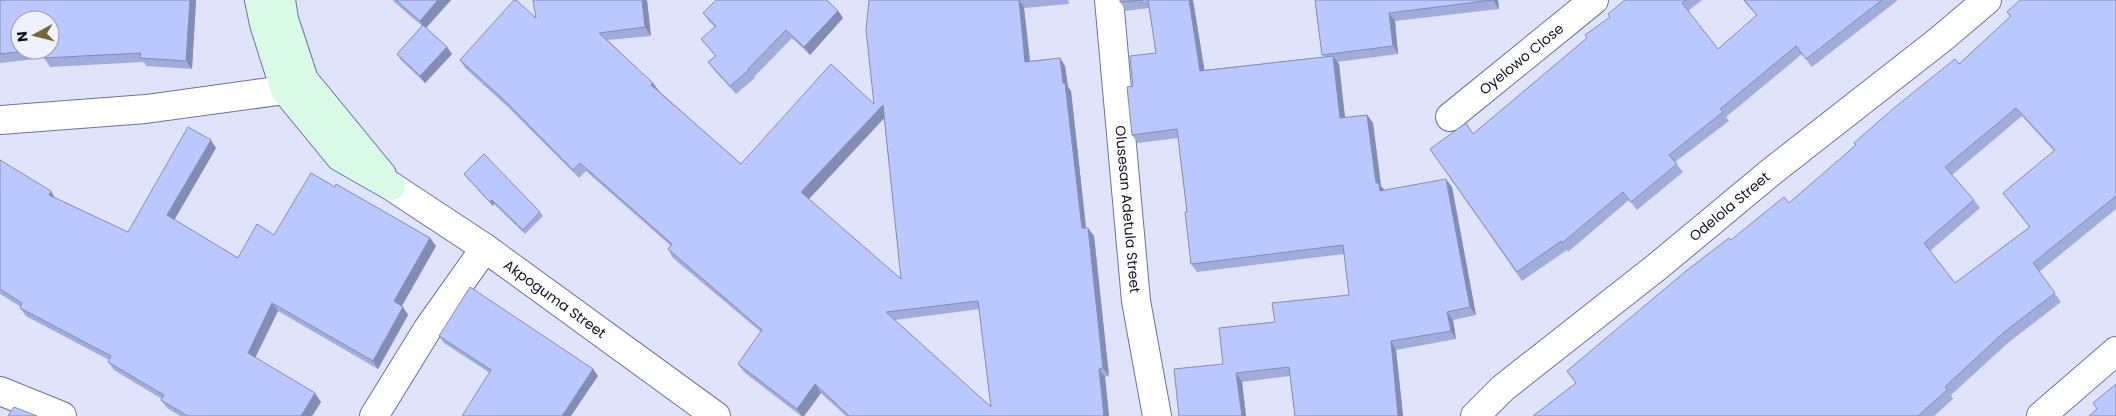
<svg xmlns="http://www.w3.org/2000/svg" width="2116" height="416" font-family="Poppins,sans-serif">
<rect width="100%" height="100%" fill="#dfe4fb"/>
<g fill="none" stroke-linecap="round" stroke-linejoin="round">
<defs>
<g id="street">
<path id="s1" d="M1109,0L1136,301L1157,416"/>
<path id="s2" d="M1450,117L1594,0"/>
<path d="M0,120L146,109L285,90L304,80"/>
<path id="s3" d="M391,186L485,248L716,416"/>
<path d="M0,391L62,416"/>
<path d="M374,416L427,330L485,248"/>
<path id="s4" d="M1475,416L1503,388L1658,266L1771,172L1941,39L1987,0"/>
<path d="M2041,416L2116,351"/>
</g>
<path id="secondary" d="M259,0L264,24L285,90L340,157L391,186
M281,0L284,19L304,80L382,175"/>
</defs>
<use href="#street" stroke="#6873a5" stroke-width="30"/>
<use href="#secondary" stroke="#6873a5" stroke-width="30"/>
<use href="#street" stroke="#fff" stroke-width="28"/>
<use href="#secondary" stroke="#d9fae5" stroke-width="28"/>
</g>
<path fill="#a1acdb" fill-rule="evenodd" d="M0,0H196L192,69L146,66L144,62L50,67L44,58L0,63ZM50,20V50H20Z
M392,0H451L426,28L447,47L452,54L425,83L401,60L397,54L422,26Z
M647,0L651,36L608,40L659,91L741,164L874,104L869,0H1068L1069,4L1024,8L1030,61L1060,58L1065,66L1068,87L1071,91L1086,228L1094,236L1109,376L1105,377L1109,416H846L821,393L804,416H801L744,372L738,364L761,332L673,258L668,249L671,246L586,171L579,178L508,107L465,68L460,60L536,18ZM884,118L901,279L809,199ZM980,309L991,407L895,320Z
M1120,0H1193L1204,70L1324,57L1322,55L1315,0H1498L1499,9L1395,21L1398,54L1337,62L1339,64L1345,118L1367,115L1373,123L1381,186L1384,190L1452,187L1476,315L1453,320L1456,339L1396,350L1403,416H1295L1290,376L1242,382L1246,416H1179L1223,364L1275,322L1349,295L1344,254L1197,272L1191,264L1187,212L1178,138L1138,143L1132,135L1133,86L1156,53L1149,8L1126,11L1120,2Z
M1625,0H1702L1688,11L1718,49L1757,16L1743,0H1898L1812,67L1802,54L1726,117L1729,121L1675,162L1683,172L1637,210L1629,200L1568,252L1567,250L1522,281L1430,149L1473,134L1587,38L1610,17Z
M2116,0V209L2039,272L2061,302L2009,342L1951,395L1953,399L1934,416H1533L1576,383L1567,371L1731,240L1789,203L1959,64L2010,17L2007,12ZM2022,116L2054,151L2003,193L2029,227L1955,283L1930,251L1980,208L1974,200L1952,175Z
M838,11L843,18L810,55L792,38L754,77L755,78L736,94L714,70L708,62L715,56L701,39L715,27L709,21L703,13Z
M216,148L174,220L238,258L274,235L335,187L430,238L436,246L402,306L408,315L378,369L278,311L255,358L321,402L312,416H180L167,408L161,400L162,399L114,370L108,362L109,360L26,316L20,308L21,307L0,294V160L55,198L128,232Z
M464,174L540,212L543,216L525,234L494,204L493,206L467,178Z
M439,336L593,369L598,376L490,373L444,343Z"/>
<path fill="#838cb2" d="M190,0H196L192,69L186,61Z
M438,0H451L425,29L420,21Z
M642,0H647L651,36L645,27Z
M1019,0L1024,8L1031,70L1025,62Z
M1189,0H1193L1206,79L1200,71Z
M1493,0H1498L1499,9Z
M838,11L843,18L810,55L804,47Z
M1389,13L1395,21L1398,54L1393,46Z
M447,47L452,54L425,83L420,76Z
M1333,56L1339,64L1346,126L1340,118Z
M1060,58L1065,66L1068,87L1071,91L1087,237L1082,228Z
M653,83L659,91L651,85Z
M883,105L889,113L807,201L801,192Z
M1367,115L1373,123L1381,186L1385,191L1386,199L1376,183Z
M211,140L216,148L172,224L167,215Z
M1446,179L1452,187L1476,315L1470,307Z
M51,191L56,200L49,195Z
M492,200L494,204L493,206L490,202Z
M1088,228L1094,236L1109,376L1103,368Z
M430,238L436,246L400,309L394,301Z
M272,303L278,311L253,362L248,353Z
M403,307L408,315L378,369L373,361Z
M1447,312L1453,320L1456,339L1451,331Z
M1391,341L1396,350L1403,416H1398Z
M593,369L598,376L571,416H562Z
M1099,369L1105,377L1109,416H1104Z
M1236,373L1242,382L1246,416H1242Z
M815,384L821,393L804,416H802L797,409Z
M315,393L321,402L312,416H301Z"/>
<path fill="#bbc8ff" stroke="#838cb2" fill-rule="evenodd" d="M0,0H190L186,61L140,58L141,53L44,58V50H50V20H20V50H33L0,54Z
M396,0H438L420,21Z
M514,0H516L536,18L533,0H642L645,27L599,33L653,83L651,85L741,164L831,64L874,104L866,30L869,0H1019L1025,62L1060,58L1063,83H1065L1082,228H1088L1103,368L1099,369L1104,416H849L815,384L797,409L738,364L762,330L668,249L672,244L580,163L573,170L503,99L460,60ZM883,105L901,279L801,192ZM978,301L991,407L886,312Z
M716,0H827L838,11L804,47L786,30L748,69L749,70L730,86L708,62L716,56L701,39L716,26L703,13Z
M1120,0H1143L1120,2Z
M1148,0H1189L1200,71L1333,56L1340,118L1367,115L1376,183H1379L1380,191L1446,179L1470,307L1447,312L1451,331L1391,341L1398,416H1295L1289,367L1236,373L1242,416H1179L1174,369L1223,364L1219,328L1275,322L1272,303L1349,295L1343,245L1191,264L1185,212H1187L1177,129L1132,135L1127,87L1133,86L1130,56L1156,53Z
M1315,0H1493L1389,13L1393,46L1322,55Z
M1625,0H1686L1682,3L1718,49L1757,15L1744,0H1882L1806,59L1796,46L1720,109L1723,112L1669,155L1677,164L1631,202L1623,192L1562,243L1561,241L1517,272L1430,149L1466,123L1473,134L1587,38L1585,35L1610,17L1608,14Z
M2020,0H2116V196L2033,263L2055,293L2003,333L1945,387L1947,390L1918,416H1533L1576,383L1567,371L1686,271L1729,238L1731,240L1784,197L1789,203L1856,145L1854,143L1894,108L1955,59L1959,64L2011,16L2007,12ZM2016,108L2055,150L2003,193L2030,227L1955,283L1924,243L1974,200L1945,167Z
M423,25L447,47L420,76L397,54Z
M188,127L211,140L167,215L238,258L257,224L274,235L311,173L335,187L336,184L430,238L394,301L403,307L373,361L272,303L248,353L315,393L301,416H188L161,400L164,395L108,362L111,356L20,308L22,303L0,289V160L51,191L49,195L128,232Z
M484,154L540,212L523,230L492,200L490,202L464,174Z
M470,287L593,369L562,416H462L491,370L439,336Z
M2116,384V416H2089L2097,409L2093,403Z
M14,407L37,416H8Z"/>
<g text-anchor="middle" stroke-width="4.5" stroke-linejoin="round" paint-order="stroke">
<g font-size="14" fill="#111428" stroke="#eff2fe">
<text dy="5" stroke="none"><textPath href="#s2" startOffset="92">Oyelowo Close</textPath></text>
<text dy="5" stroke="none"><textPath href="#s4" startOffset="330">Odelola Street</textPath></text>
<text dy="5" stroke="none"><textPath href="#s1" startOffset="210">Olusesan Adetula Street</textPath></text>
<text dy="5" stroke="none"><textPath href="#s3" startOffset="199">Akpoguma Street</textPath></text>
</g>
</g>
<g transform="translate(35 35) rotate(263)"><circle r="24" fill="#eff2fe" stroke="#9699a8"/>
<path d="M0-4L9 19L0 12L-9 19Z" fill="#756734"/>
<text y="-8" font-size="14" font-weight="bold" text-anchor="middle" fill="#111428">N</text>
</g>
</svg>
